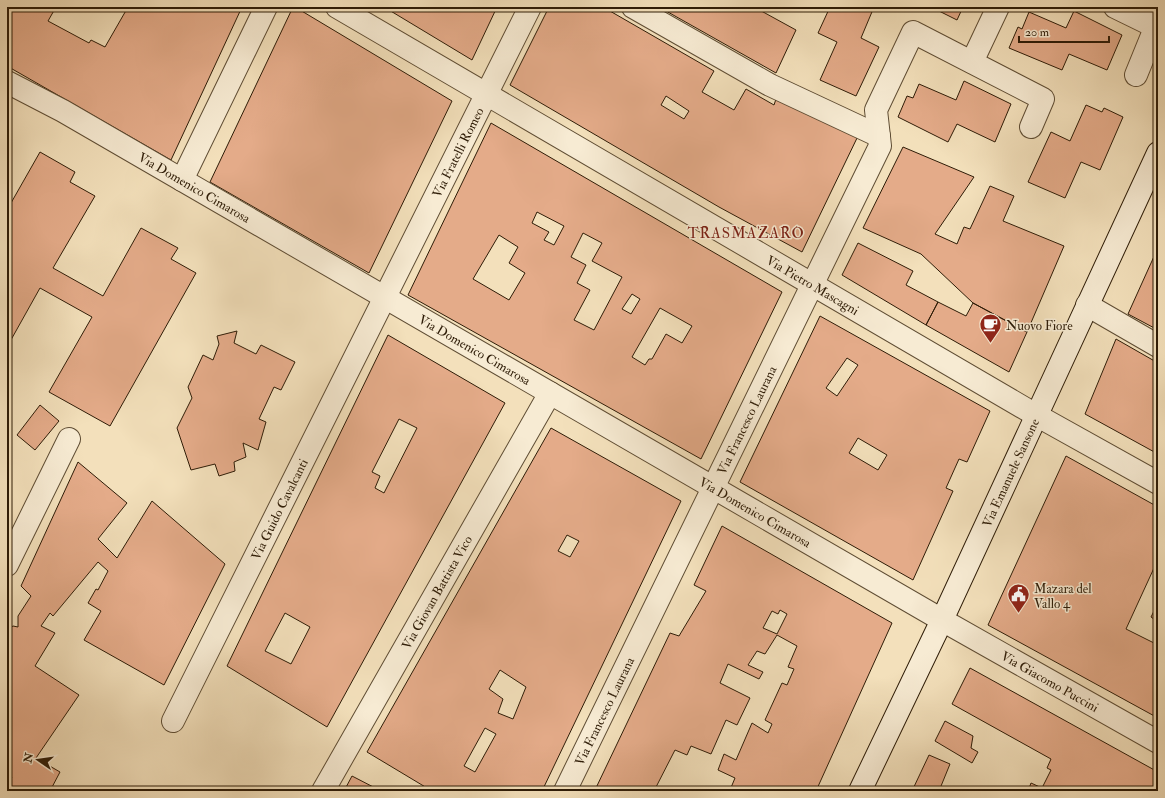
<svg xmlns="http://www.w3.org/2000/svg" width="1165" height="798" font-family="'IM FELL Double Pica',serif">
<rect width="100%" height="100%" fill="#f3e0bb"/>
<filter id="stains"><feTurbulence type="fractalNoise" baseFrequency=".005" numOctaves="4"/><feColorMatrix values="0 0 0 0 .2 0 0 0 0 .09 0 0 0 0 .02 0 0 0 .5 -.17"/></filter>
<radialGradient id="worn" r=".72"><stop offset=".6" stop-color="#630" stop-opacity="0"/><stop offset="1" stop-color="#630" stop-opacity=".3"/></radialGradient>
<path fill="#e4ab89" stroke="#2e1c07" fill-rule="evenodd" d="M7,7H56L48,21L89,43L91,40L105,47L128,7H242L171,160L7,66Z
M293,7H295L452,101L369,273L210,182Z
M384,7H497L472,60Z
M549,7H603L714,71L702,92L734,110L746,89L774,105L776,99L858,136L802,252L719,207L510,85ZM666,96L689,111L684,119L661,105Z
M659,7H754L796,30L776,73Z
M830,7H874L861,38L879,47L856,96L820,80L837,42L818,33Z
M931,7H963L957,20Z
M1074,11L1122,35L1107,70L1069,54L1062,70L1009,48L1018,27L1022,29L1029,12L1066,28Z
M964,81L1011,104L995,142L957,124L948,142L898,117L907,96L913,98L919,84L956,100Z
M1086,105L1102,112L1104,108L1123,117L1100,170L1081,162L1065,198L1028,182L1051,132L1070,141Z
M491,123L782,292L701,459L408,295ZM537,212L564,226L554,245L544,240L549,232L532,223ZM583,233L602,243L592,261L622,277L594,330L574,320L590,290L577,283L586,265L571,257ZM499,235L518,247L509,263L525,273L509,300L473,279ZM632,294L640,299L631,314L622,309ZM660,308L692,326L682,343L666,334L652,359H649L645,365L632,357Z
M903,147L974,177L935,234L957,244L964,227L970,229L990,186L1014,196L1003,221L1064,246L1027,332L973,303L921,254L863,228Z
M40,152L75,172L70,182L95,196L53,268L103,296L141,228L178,248L171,259L196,273L110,426L49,392L92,317L40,288L7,347V210Z
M858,243L913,271L906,285L938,302L926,325L842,275Z
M1156,252L1158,253V330L1128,314Z
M938,302L966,316L973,303L1027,332L1009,372L926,325Z
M820,316L990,411L967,462L959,459L946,488L953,491L913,580L740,482ZM847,358L858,365L837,396L826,388ZM858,438L887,455L878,470L849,453Z
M237,331L234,343L256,354L261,345L295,362L281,390L274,387L259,419L266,422L258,450L243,443L246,457L234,462L235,471L219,476L215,464L191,470L177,428L192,398L188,387L203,355L213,360L219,344L217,336Z
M388,335L505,403L327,727L227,666ZM399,419L417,428L384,493L375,488L380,476L372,472ZM285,613L310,627L291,664L265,651Z
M1116,339L1158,363V454L1085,414Z
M40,405L59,421L35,450L17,435Z
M551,428L681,501L542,791H432L367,752ZM567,535L579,541L570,557L558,551ZM500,670L526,687L513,719L498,713L503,699L489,689ZM485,728L496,734L475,772L464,766Z
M1066,456L1158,507V570L1154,568L1126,629L1158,645V718L988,625Z
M78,462L127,503L98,539L117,558L152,501L225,564L164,685L84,640L101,611L88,603L96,589L98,590L108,571L98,562L53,616L50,613L41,626L55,633L35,666L79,695L36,758L60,772L50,791H7V784L12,777L7,773V630L13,626L18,627V616L31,596L21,586Z
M722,526L892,623L816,791H734L730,790L735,778L718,770L724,754L736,760L752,723L768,733L772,724L765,720L782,683L787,685L794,669L788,667L797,646L777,635L765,654L757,651L748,665L763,672L759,679L728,664L720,683L750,698L737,725L726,720L711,754L691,746L687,755L675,750L654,791H597L595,790L670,633L679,636L706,591L694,585ZM780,610L787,614L777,634L763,628L772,611L778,614Z
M1158,603V622L1151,617Z
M970,668L1158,772V791H1028L1031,783L1042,788L1051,770L1047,768L1051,759L952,704Z
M945,721L973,736L971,748L978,752L972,763L935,741Z
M929,755L950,764L939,791H912Z
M352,776L381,791H344Z"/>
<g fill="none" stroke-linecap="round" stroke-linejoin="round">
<defs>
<g id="street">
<path id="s1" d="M337,7L1036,415L1158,483"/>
<path d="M633,7L770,85L879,136"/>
<path d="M1115,7L1156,27"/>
<path d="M972,62L998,7"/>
<path d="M1136,75L1158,21"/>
<path id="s2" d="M7,82L63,111L942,620L1158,742"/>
<path d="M182,180L266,7"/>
<path d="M1087,305L1158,346"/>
<path d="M7,565L69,439"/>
<path id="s3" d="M173,721L530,7"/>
<path id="s4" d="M323,791L550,393"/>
<path id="s5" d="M565,791L880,146L876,110L913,32L1043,99L1031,127"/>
</g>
<g id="secondary">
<path id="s6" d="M860,791L942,620L1158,153"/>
</g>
</defs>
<use href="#street" stroke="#5f4d34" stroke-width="24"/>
<use href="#secondary" stroke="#2e1c07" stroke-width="24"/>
<use href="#street" stroke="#f7ebd3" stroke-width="22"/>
<use href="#secondary" stroke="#f7ebd3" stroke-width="22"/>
</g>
<defs>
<symbol id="cafe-pin" viewBox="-11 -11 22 30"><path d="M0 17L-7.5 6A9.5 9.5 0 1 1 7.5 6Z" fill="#8f2418" stroke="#f7ebd3"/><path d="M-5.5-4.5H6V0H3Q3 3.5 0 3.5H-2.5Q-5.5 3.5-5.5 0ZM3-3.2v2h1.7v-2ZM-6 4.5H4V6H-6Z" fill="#fff"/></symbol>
<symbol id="civic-pin" viewBox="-11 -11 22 30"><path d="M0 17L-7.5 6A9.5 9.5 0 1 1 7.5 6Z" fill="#8f2418" stroke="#f7ebd3"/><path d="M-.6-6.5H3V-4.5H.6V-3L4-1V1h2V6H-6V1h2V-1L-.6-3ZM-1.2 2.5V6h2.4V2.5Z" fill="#fff"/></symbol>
</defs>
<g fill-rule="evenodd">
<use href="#cafe-pin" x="978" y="312" width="25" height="34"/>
<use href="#civic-pin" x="1006" y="582" width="25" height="34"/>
</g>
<g text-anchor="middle" stroke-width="3" stroke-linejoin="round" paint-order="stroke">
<g font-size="13" fill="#2e1c07" stroke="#f7ebd3">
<text dy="5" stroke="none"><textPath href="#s3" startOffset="636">Via Fratelli Romeo</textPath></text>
<text dy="5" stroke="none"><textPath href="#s2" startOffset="215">Via Domenico Cimarosa</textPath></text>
<text dy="5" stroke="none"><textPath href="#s1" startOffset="551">Via Pietro Mascagni</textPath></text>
<text dy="5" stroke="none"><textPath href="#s2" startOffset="539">Via Domenico Cimarosa</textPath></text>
<text dy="5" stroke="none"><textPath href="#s5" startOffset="413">Via Francesco Laurana</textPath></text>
<text dy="5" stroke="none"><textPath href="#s6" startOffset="352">Via Emanuele Sansone</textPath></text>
<text dy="5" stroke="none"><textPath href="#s3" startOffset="237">Via Guido Cavalcanti</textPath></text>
<text dy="5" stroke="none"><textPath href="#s2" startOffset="863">Via Domenico Cimarosa</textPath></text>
<text dy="5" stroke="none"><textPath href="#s4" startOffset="229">Via Giovan Battista Vico</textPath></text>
<text dy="5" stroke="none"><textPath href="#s2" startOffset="1203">Via Giacomo Puccini</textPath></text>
<text dy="5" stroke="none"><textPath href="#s5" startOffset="89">Via Francesco Laurana</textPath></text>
</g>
<g font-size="13" fill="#2e1c07" stroke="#f7ebd3" text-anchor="start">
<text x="1006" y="330">Nuovo Fiore</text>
<text x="1034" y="593">Mazara del<tspan x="1034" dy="15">Vallo 4</tspan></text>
</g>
<g font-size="15" letter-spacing="1" fill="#7a1f14" stroke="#f7ebd3">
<text x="746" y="238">TRASMAZARO</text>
</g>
</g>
<rect width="1165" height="798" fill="none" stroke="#f3e0bb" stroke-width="24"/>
<rect x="8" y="8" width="1149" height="782" fill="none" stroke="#2e1c07" stroke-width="2"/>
<rect x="12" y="12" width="1141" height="774" fill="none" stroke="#2e1c07"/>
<g transform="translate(38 760) rotate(283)" stroke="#f7ebd3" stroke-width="3" paint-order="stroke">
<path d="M0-3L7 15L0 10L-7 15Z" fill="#2e1c07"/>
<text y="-6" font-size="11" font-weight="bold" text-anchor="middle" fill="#2e1c07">N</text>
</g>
<path d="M1019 36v6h90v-6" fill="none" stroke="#2e1c07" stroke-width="2"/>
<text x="1025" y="36" font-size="12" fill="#2e1c07" stroke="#f7ebd3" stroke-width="3" paint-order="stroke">20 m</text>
<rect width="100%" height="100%" filter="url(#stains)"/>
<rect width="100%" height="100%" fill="url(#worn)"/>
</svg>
